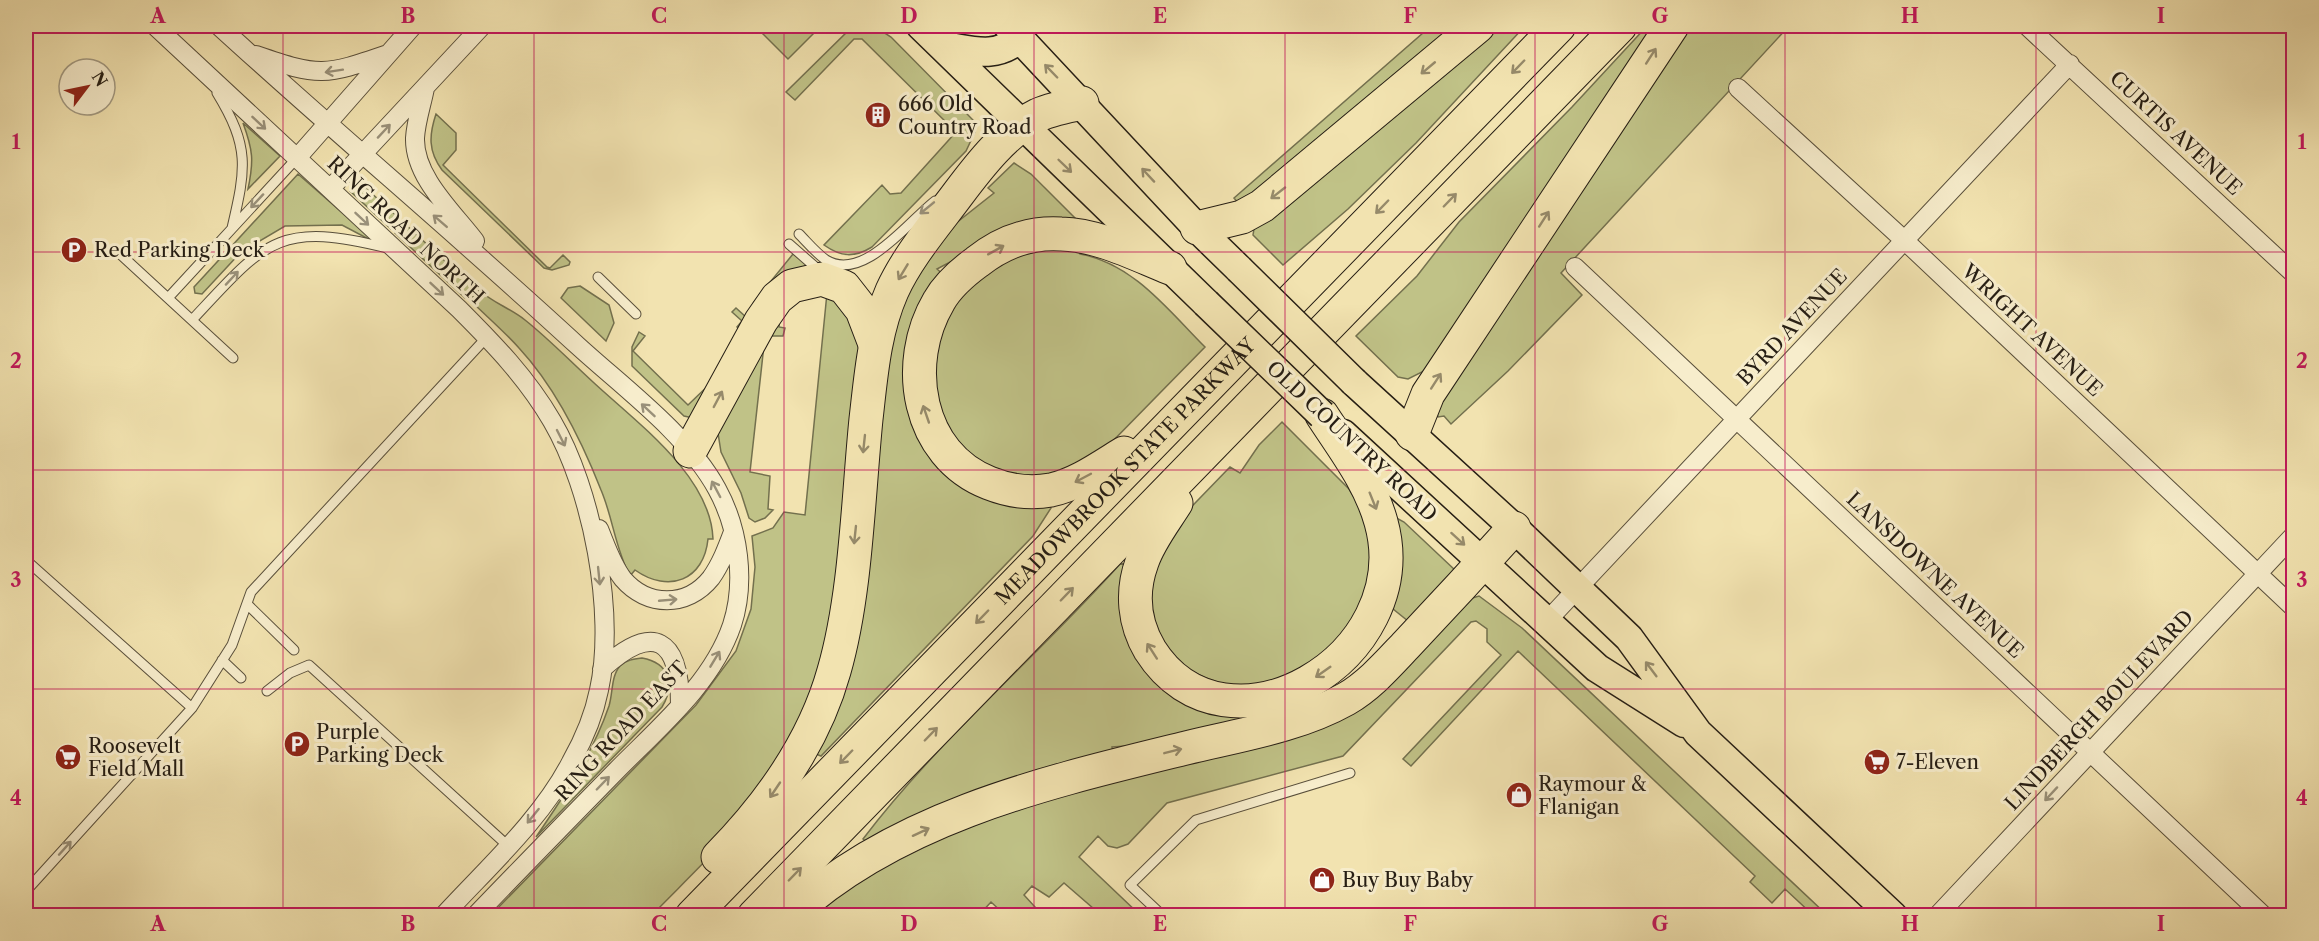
<svg xmlns="http://www.w3.org/2000/svg" width="2319" height="941" font-family="'Libre Caslon Text',serif">
<rect width="100%" height="100%" fill="#f2e3b0"/>
<filter id="stains"><feTurbulence type="fractalNoise" baseFrequency=".00333" numOctaves="4"/><feColorMatrix values="0 0 0 0 .2 0 0 0 0 .09 0 0 0 0 .02 0 0 0 .5 -.17"/></filter>
<radialGradient id="worn" r=".72"><stop offset=".6" stop-color="#630" stop-opacity="0"/><stop offset="1" stop-color="#630" stop-opacity=".3"/></radialGradient>
<path fill="#c0c287" stroke="#73704e" stroke-width="1.5" d="M755,26H821L788,59Z
M859,26H874L891,37L973,120L975,132L966,151L872,247C854,258 841,257 824,245L882,185L890,194L901,193L956,132L862,39H854L795,100L786,92L848,31Z
M1431,26H1460L1240,205L1234,198Z
M1494,26H1525L1416,143L1348,209L1283,265L1253,235L1254,229Z
M1647,26H1661L1432,367L1408,379L1398,377L1356,336L1417,276L1459,222L1572,107Z
M1684,26H1789L1561,273L1582,295L1508,371L1451,424L1444,416L1438,417L1436,409Z
M436,114L456,133V150L443,165L547,267L550,268L563,255L570,262L569,265L552,270L544,268L442,170C428,151 429,135 436,114Z
M243,123L280,156L248,189C254,161 253,150 243,123Z
M1014,163L1031,174L1080,223L1003,234L937,269L946,277L933,291L938,453L1045,498L1051,508L1033,536L821,756L816,754L888,343L901,301L946,231L994,193L988,188Z
M298,174L378,244L342,225L285,226L241,252L202,294L195,293L194,287Z
M358,181L400,219L391,229L350,191L352,183Z
M404,223L474,288L465,298L395,233Z
M1080,242V254C1134,264 1168,310 1205,347L1102,452L1050,475L1018,476L981,464L957,443L939,412L932,373L945,309L987,262Z
M793,254L813,269L743,332L737,327L742,321L732,312L736,308L746,317L754,302Z
M819,285C848,292 863,311 865,339C860,394 854,448 849,503C839,604 830,702 769,788C735,834 692,874 652,915L490,916L696,705L736,651L751,609L755,567L752,536L773,528L784,512L805,515L827,293L816,287Z
M580,286L609,305L614,323L606,341L561,298L568,288Z
M479,290C493,303 510,308 525,320C549,339 571,362 593,382C636,422 711,476 713,539H708C704,580 669,594 635,570L630,576C615,548 613,518 601,490C581,439 556,388 519,348C504,331 486,316 470,300Z
M788,300L789,309L781,308L779,327L785,328L783,336H765L750,472L770,476L768,509L773,510L765,518L755,522L749,518L741,493L721,452L718,433L735,384L783,301Z
M639,332L645,336L633,351L688,405L715,379L693,418L684,416L632,366V347Z
M1282,422L1349,489L1378,535L1361,617L1304,670L1267,684L1228,686L1193,673L1167,652L1150,609V572L1167,532L1230,467L1240,473L1259,445Z
M1391,515L1404,522L1456,571L1408,621L1393,609L1381,621Z
M1121,563L1132,569L1141,647L1281,714L1141,745L1112,747L1113,754L871,846L863,839C939,739 1037,657 1121,563Z
M1479,596L1522,628L1827,915H1813L1785,889L1772,903L1750,882L1755,876L1518,651L1411,766L1403,759L1501,655L1487,642V629L1476,621L1471,622L1343,756L1167,803L1128,844L1117,848L1108,846L1098,836L1079,857L1140,915H1101L1064,883L1049,897L1032,886L1024,895L1036,908L1032,915H1005L991,902L979,915L804,916L888,858L1020,801L1323,725L1469,599Z
M642,658C669,663 676,684 662,707L536,837C564,796 593,753 609,706C613,693 611,676 620,666C626,660 634,659 642,658Z"/>
<g fill="none" stroke-linecap="round" stroke-linejoin="round">
<defs>
<path id="lane" d="M217,93C250,147 246,168 232,228
M799,234C807,242 816,253 826,260C863,283 909,221 935,201
M789,244L821,272
M120,254L233,358
M598,277L636,314
M168,298L297,158
M192,320C264,243 277,220 387,248
M26,560L192,708
M247,604L294,650
M222,660L241,678
M267,691L290,673L309,665L507,845
M26,891L192,708L232,645L251,592L487,337
M1163,916L1130,885L1196,820L1350,773"/>
<path id="street" d="M155,26L459,309C494,344 527,378 552,421C592,489 616,613 599,690C594,715 584,739 571,762C541,820 487,868 443,916
M219,26C337,134 460,237 578,346C624,388 687,434 717,489C739,529 746,582 732,625C712,684 657,729 615,772C568,820 521,868 475,916
M2027,26L2294,274
M256,55C320,77 324,76 388,54
M425,88C422,104 416,121 415,138C414,177 453,212 475,241
M1738,88L1904,240L2294,608
M297,158L413,26
M330,189L482,26
M1575,267L2264,916
M599,529C606,546 612,565 623,579C647,607 687,608 711,578C721,564 727,548 733,532
M1546,622L2070,64
M602,669C654,621 680,639 680,705
M1937,916L2294,535"/>
<path id="primary" d="M921,26L1206,303
M1008,26L1197,228L1239,269
M942,46C972,50 995,60 1020,38
M1354,382L1514,528L1629,638L1698,733L1893,916
M1343,434L1597,668L1684,723"/>
<g id="highway">
<path d="M1197,228L1242,217L1262,206L1478,26"/>
<path d="M1412,434L1428,394L1672,26"/>
<path d="M690,451L761,321L777,298L792,286L822,279L844,287L862,310L875,344"/>
<path d="M1124,453C1101,467 1078,484 1051,490C1030,494 1009,491 989,483C917,455 902,363 939,301C948,285 962,273 977,262C1001,243 1030,232 1061,234C1099,235 1135,254 1170,268"/>
<path d="M1176,503C1164,522 1149,541 1142,562C1131,592 1134,623 1150,650C1226,770 1419,658 1381,522C1370,482 1344,449 1322,415"/>
<path d="M718,857C770,804 814,743 834,671C856,595 858,499 866,419C871,376 874,332 892,291C908,256 935,225 958,194C979,166 1006,131 1038,115C1052,109 1067,106 1082,103"/>
<path id="s1" d="M692,916L1559,26"/>
<path d="M754,916L1620,26"/>
<path d="M789,916C897,816 1048,782 1186,748C1240,735 1298,726 1346,699C1370,685 1388,664 1407,644C1443,606 1479,567 1514,528"/>
</g>
</defs>
<use href="#lane" stroke="#594f3b" stroke-width="11"/>
<use href="#street" stroke="#594f3b" stroke-width="20"/>
<use href="#primary" stroke="#261e14" stroke-width="31"/>
<use href="#highway" stroke="#261e14" stroke-width="35"/>
<use href="#lane" stroke="#f7edcc" stroke-width="9"/>
<use href="#street" stroke="#f7edcc" stroke-width="18"/>
<use href="#primary" stroke="#f2e3b0" stroke-width="28"/>
<use href="#highway" stroke="#f2e3b0" stroke-width="33"/>
<defs>
<path id="primary-bridge" d="M1239,269L1354,382
M1206,303L1322,415"/>
</defs>
<use href="#primary-bridge" stroke="#261e14" stroke-width="31" stroke-linecap="butt"/>
<use href="#primary-bridge" stroke="#f2e3b0" stroke-width="28"/>
</g>
<defs><path id="oneway-shaft" d="M-6 0H5M1.5-3L5.5 0L1.5 3" fill="none" stroke-width="1.6" stroke-linecap="round" stroke-linejoin="round" transform="scale(1.5)"/></defs>
<g stroke="#968a6a">
<use href="#oneway-shaft" transform="translate(1651 56) rotate(-57)"/>
<use href="#oneway-shaft" transform="translate(1518 67) rotate(134)"/>
<use href="#oneway-shaft" transform="translate(1428 68) rotate(140)"/>
<use href="#oneway-shaft" transform="translate(1051 71) rotate(-134)"/>
<use href="#oneway-shaft" transform="translate(1065 166) rotate(44)"/>
<use href="#oneway-shaft" transform="translate(1148 175) rotate(-133)"/>
<use href="#oneway-shaft" transform="translate(1278 193) rotate(142)"/>
<use href="#oneway-shaft" transform="translate(1450 200) rotate(-46)"/>
<use href="#oneway-shaft" transform="translate(1382 207) rotate(134)"/>
<use href="#oneway-shaft" transform="translate(1544 219) rotate(-57)"/>
<use href="#oneway-shaft" transform="translate(996 250) rotate(-29)"/>
<use href="#oneway-shaft" transform="translate(903 272) rotate(121)"/>
<use href="#oneway-shaft" transform="translate(1436 381) rotate(-57)"/>
<use href="#oneway-shaft" transform="translate(718 399) rotate(-62)"/>
<use href="#oneway-shaft" transform="translate(926 414) rotate(-109)"/>
<use href="#oneway-shaft" transform="translate(864 444) rotate(96)"/>
<use href="#oneway-shaft" transform="translate(1083 478) rotate(152)"/>
<use href="#oneway-shaft" transform="translate(1373 501) rotate(68)"/>
<use href="#oneway-shaft" transform="translate(855 535) rotate(96)"/>
<use href="#oneway-shaft" transform="translate(1458 539) rotate(42)"/>
<use href="#oneway-shaft" transform="translate(1067 594) rotate(-46)"/>
<use href="#oneway-shaft" transform="translate(982 617) rotate(134)"/>
<use href="#oneway-shaft" transform="translate(1152 651) rotate(-123)"/>
<use href="#oneway-shaft" transform="translate(1651 669) rotate(-127)"/>
<use href="#oneway-shaft" transform="translate(1323 672) rotate(145)"/>
<use href="#oneway-shaft" transform="translate(931 734) rotate(-46)"/>
<use href="#oneway-shaft" transform="translate(1173 751) rotate(-14)"/>
<use href="#oneway-shaft" transform="translate(846 757) rotate(134)"/>
<use href="#oneway-shaft" transform="translate(775 790) rotate(124)"/>
<use href="#oneway-shaft" transform="translate(921 832) rotate(-25)"/>
<use href="#oneway-shaft" transform="translate(795 874) rotate(-46)"/>
</g>
<g stroke="#999079">
<use href="#oneway-shaft" transform="translate(334 71) rotate(171)"/>
<use href="#oneway-shaft" transform="translate(259 123) rotate(43)"/>
<use href="#oneway-shaft" transform="translate(384 131) rotate(-47)"/>
<use href="#oneway-shaft" transform="translate(257 201) rotate(133)"/>
<use href="#oneway-shaft" transform="translate(927 208) rotate(141)"/>
<use href="#oneway-shaft" transform="translate(362 219) rotate(43)"/>
<use href="#oneway-shaft" transform="translate(440 221) rotate(-139)"/>
<use href="#oneway-shaft" transform="translate(232 278) rotate(-47)"/>
<use href="#oneway-shaft" transform="translate(437 289) rotate(43)"/>
<use href="#oneway-shaft" transform="translate(648 410) rotate(-137)"/>
<use href="#oneway-shaft" transform="translate(561 438) rotate(63)"/>
<use href="#oneway-shaft" transform="translate(716 489) rotate(-118)"/>
<use href="#oneway-shaft" transform="translate(599 576) rotate(84)"/>
<use href="#oneway-shaft" transform="translate(668 600) rotate(-5)"/>
<use href="#oneway-shaft" transform="translate(715 659) rotate(-59)"/>
<use href="#oneway-shaft" transform="translate(603 783) rotate(-46)"/>
<use href="#oneway-shaft" transform="translate(2051 794) rotate(133)"/>
<use href="#oneway-shaft" transform="translate(533 816) rotate(129)"/>
<use href="#oneway-shaft" transform="translate(65 848) rotate(-48)"/>
</g>
<path fill="none" stroke="#c2185b" stroke-width="1.5" stroke-opacity="0.55" d="M283,26V916M534,26V916M784,26V916M1034,26V916M1285,26V916M1535,26V916M1785,26V916M2036,26V916M26,252H2294M26,470H2294M26,689H2294"/>
<defs>
<symbol id="building-disc" viewBox="-11 -11 22 22"><circle r="9.5" fill="#8f2418" stroke="#f7edcc"/><path d="M-4-6H4V6H1V3H-1V6H-4ZM-2.5-4.3h1.7v1.8h-1.7ZM.8-4.3h1.7v1.8H.8ZM-2.5-1h1.7V.8h-1.7ZM.8-1h1.7V.8H.8Z" fill="#fff"/></symbol>
<symbol id="parking-disc" viewBox="-11 -11 22 22"><circle r="9.5" fill="#8f2418" stroke="#f7edcc"/><path d="M-3.5-5.5H1a3.5 3.5 0 0 1 0 7H-1V5.5H-3.5ZM-1-3.4V-.6H.8a1.4 1.4 0 0 0 0-2.8Z" fill="#fff"/></symbol>
<symbol id="supermarket-disc" viewBox="-11 -11 22 22"><circle r="9.5" fill="#8f2418" stroke="#f7edcc"/><path d="M-6-5.5h2.5l.6 2H6L4.5 2H-2.5L-4.4-4H-6ZM-1.5 3.2a1.3 1.3 0 1 0 .1 0ZM3 3.2a1.3 1.3 0 1 0 .1 0Z" fill="#fff"/></symbol>
<symbol id="shop-disc" viewBox="-11 -11 22 22"><circle r="9.5" fill="#8f2418" stroke="#f7edcc"/><path d="M-5-2.5h2.3a2.7 3.5 0 0 1 5.4 0H5L5.5 6h-11ZM-1.5-2.5h3a1.5 2.3 0 0 0-3 0Z" fill="#fff"/></symbol>
</defs>
<g fill-rule="evenodd">
<use href="#building-disc" x="863" y="100" width="30" height="30"/>
<use href="#parking-disc" x="59" y="235" width="30" height="30"/>
<use href="#parking-disc" x="282" y="729" width="30" height="30"/>
<use href="#supermarket-disc" x="53" y="742" width="30" height="30"/>
<use href="#supermarket-disc" x="1862" y="747" width="30" height="30"/>
<use href="#shop-disc" x="1504" y="780" width="30" height="30"/>
<use href="#shop-disc" x="1307" y="865" width="30" height="30"/>
</g>
<g text-anchor="middle" stroke-width="6" stroke-linejoin="round" paint-order="stroke">
<g font-size="20" fill="#261e14" stroke="#f7edcc" text-anchor="start">
<text x="898" y="111">666 Old<tspan x="898" dy="23">Country Road</tspan></text>
<text x="94" y="257">Red Parking Deck</text>
<text x="316" y="739">Purple<tspan x="316" dy="23">Parking Deck</tspan></text>
<text x="88" y="753">Roosevelt<tspan x="88" dy="23">Field Mall</tspan></text>
<text x="1896" y="769">7-Eleven</text>
<text x="1538" y="791">Raymour &amp;<tspan x="1538" dy="23">Flanigan</tspan></text>
<text x="1342" y="887">Buy Buy Baby</text>
</g>
<g font-size="20" fill="#261e14" stroke="#f7edcc">
<text transform="translate(2176 133) rotate(43)" y="7">CURTIS AVENUE</text>
<text transform="translate(406 230) rotate(43)" y="7">RING ROAD NORTH</text>
<text transform="translate(1792 327) rotate(-47)" y="7">BYRD AVENUE</text>
<text transform="translate(2032 330) rotate(43)" y="7">WRIGHT AVENUE</text>
<text transform="translate(1352 441) rotate(43)" y="7">OLD COUNTRY ROAD</text>
<text dy="7" stroke="none"><textPath href="#s1" startOffset="621">MEADOWBROOK STATE PARKWAY</textPath></text>
<text transform="translate(1935 575) rotate(43)" y="7">LANSDOWNE AVENUE</text>
<text transform="translate(2099 710) rotate(-47)" y="7">LINDBERGH BOULEVARD</text>
<text transform="translate(621 731) rotate(-47)" y="7">RING ROAD EAST</text>
</g>
</g>
<rect width="2319" height="941" fill="none" stroke="#f2e3b0" stroke-width="66"/>
<g transform="translate(87 87) rotate(58)"><circle r="28" fill="#f7edcc" stroke="#a39a82" stroke-width="1.5"/>
<path d="M0-4.5L10 22L0 15L-10 22Z" fill="#8f2418"/>
<text y="-9" font-size="16" font-weight="bold" text-anchor="middle" fill="#261e14">N</text>
</g>
<rect x="33" y="33" width="2253" height="875" fill="none" stroke="#c2185b" stroke-width="2"/>
<g font-size="20" text-anchor="middle" font-weight="bold" fill="#c2185b">
<text x="158" y="23">A</text>
<text x="408" y="23">B</text>
<text x="659" y="23">C</text>
<text x="909" y="23">D</text>
<text x="1160" y="23">E</text>
<text x="1410" y="23">F</text>
<text x="1660" y="23">G</text>
<text x="1910" y="23">H</text>
<text x="2161" y="23">I</text>
<text x="16" y="149">1</text>
<text x="2302" y="149">1</text>
<text x="16" y="368">2</text>
<text x="2302" y="368">2</text>
<text x="16" y="587">3</text>
<text x="2302" y="587">3</text>
<text x="16" y="805">4</text>
<text x="2302" y="805">4</text>
<text x="158" y="931">A</text>
<text x="408" y="931">B</text>
<text x="659" y="931">C</text>
<text x="909" y="931">D</text>
<text x="1160" y="931">E</text>
<text x="1410" y="931">F</text>
<text x="1660" y="931">G</text>
<text x="1910" y="931">H</text>
<text x="2161" y="931">I</text>
</g>
<rect width="100%" height="100%" filter="url(#stains)"/>
<rect width="100%" height="100%" fill="url(#worn)"/>
</svg>
